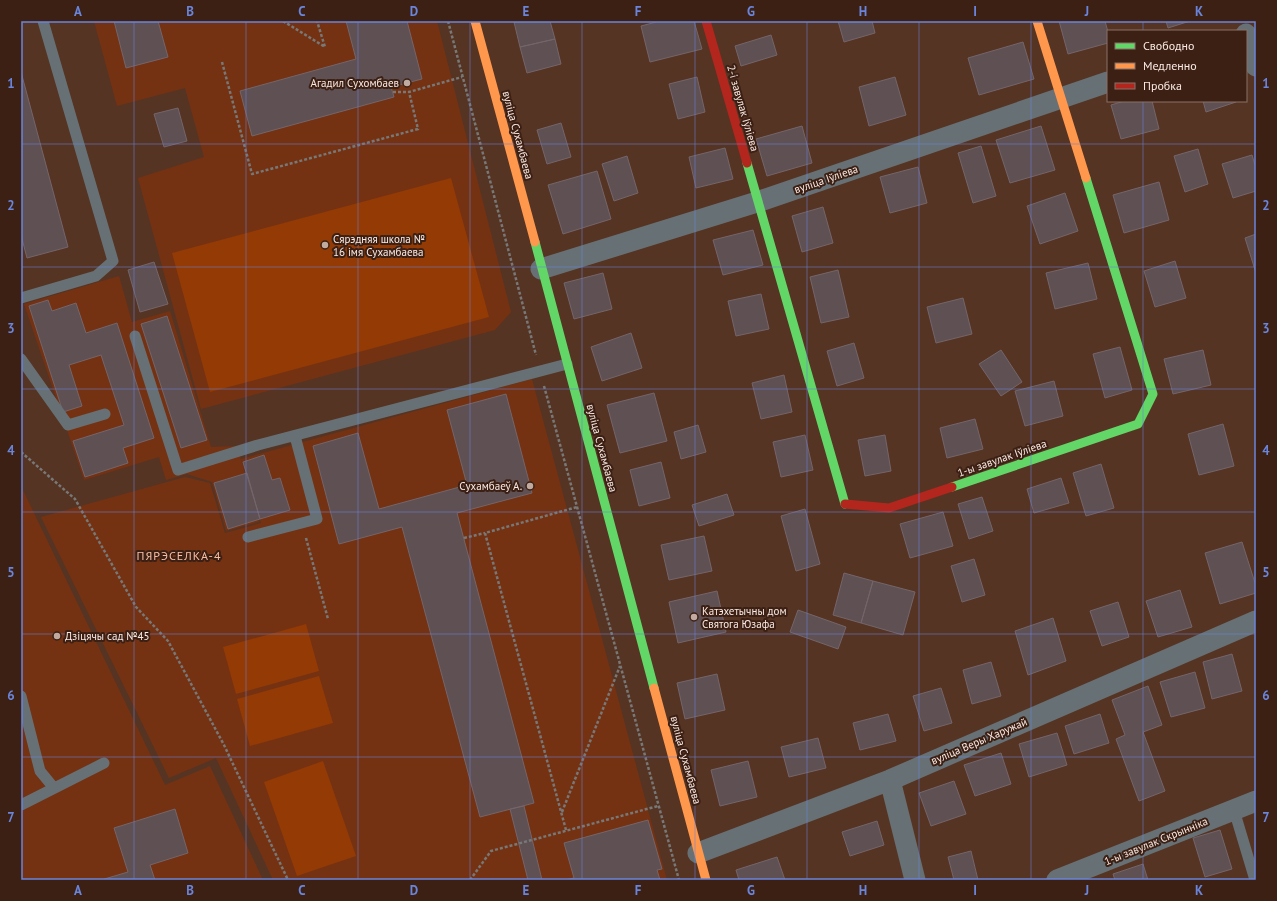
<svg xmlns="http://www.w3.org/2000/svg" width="1277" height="901" font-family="'PT Sans',sans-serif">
<rect width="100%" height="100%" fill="#563423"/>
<path fill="#743213" d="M94,21H437L511,312L495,330L201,409L138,178L204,157L185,88L117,106Z
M119,276L132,322L170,311L211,447L237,446L259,522L226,531L212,482L187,474L166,480L159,457L84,480L24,304Z
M532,379L667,880H273L216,758L169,778L41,517L185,477L210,483L225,533L261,523L241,459Z
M21,486L165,785L210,766L263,880H21Z"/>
<path fill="#933a05" d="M451,178L489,317L210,392L172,253Z
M306,624L319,671L236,694L223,647Z
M319,676L333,723L250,746L237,699Z
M323,761L356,856L297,876L264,782Z"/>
<path fill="#5f5054" stroke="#74656a" d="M114,21H158L168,57L126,68Z
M346,21H407L422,79L391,87L394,97L252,136L240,91L356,59Z
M550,21L555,39L520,47L514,22Z
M660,21H694L702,49L650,62L641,26Z
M838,21H872L875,33L844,42Z
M1059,21H1105L1108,32V43L1068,54Z
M1166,21H1190L1168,28Z
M771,35L777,55L741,66L735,46Z
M555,39L561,64L527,73L520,47Z
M1023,42L1034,79L979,95L968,58Z
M21,72L68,247L27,258L21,235Z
M697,77L705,112L678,119L669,84Z
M895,77L906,115L869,126L859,87Z
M1124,101H1152L1159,129L1121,139L1111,105Z
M1203,101H1236V102L1206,112Z
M178,108L187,141L164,147L154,114Z
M561,123L571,157L547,164L537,130Z
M802,126L812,163L767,176L756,139Z
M1041,126L1055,170L1010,183L996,140Z
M981,146L996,196L973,203L958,153Z
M725,148L733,179L696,188L689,157Z
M1198,149L1208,184L1185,192L1174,156Z
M1252,155L1256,168V191L1233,198L1222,164Z
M627,156L638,193L614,201L602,164Z
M918,167L927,203L890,213L880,177Z
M597,171L611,219L563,234L548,185Z
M1159,182L1169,220L1124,233L1113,195Z
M1065,193L1078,231L1040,244L1027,206Z
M823,207L833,243L802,252L792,216Z
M753,230L763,265L723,275L713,240Z
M1256,234V273L1245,238Z
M1175,261L1186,298L1155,307L1144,271Z
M154,262L168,304L140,312L128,270Z
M1088,263L1097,299L1055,309L1046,273Z
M838,270L849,317L821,323L810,277Z
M603,273L612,309L574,319L564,283Z
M761,294L769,329L736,336L728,301Z
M963,298L972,334L936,343L927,307Z
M48,300L52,311L76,303L86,333L117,323L154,438L123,448L128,463L85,477L73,441L124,425L101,355L69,365L82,406L63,412L29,306Z
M167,316L207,440L181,448L141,324Z
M631,333L642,368L602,381L591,347Z
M854,343L864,378L837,386L827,351Z
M1120,347L1132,390L1105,398L1093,354Z
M1001,350L1022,382L1001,396L979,364Z
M1203,350L1211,385L1173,394L1164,359Z
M784,375L792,412L761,419L752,383Z
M1054,381L1063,416L1025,426L1015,391Z
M654,393L667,441L620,453L607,405Z
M506,394L532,493L457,513L534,803L480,817L402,527L339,544L313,446L358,433L379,509L467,485L447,410Z
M975,419L983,449L947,458L940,428Z
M1223,424L1234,466L1199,475L1188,434Z
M698,425L706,452L681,459L674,432Z
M805,435L813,470L781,477L773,442Z
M885,435L891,471L865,476L858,440Z
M264,455L272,480L280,478L290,510L260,519L243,462Z
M661,462L670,498L639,506L630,470Z
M1101,464L1114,508L1086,516L1073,473Z
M247,473L260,519L228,529L214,483Z
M1061,478L1069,503L1034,513L1027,489Z
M727,494L734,515L699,526L692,505Z
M982,497L993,531L969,539L958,504Z
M805,509L820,564L796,571L781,516Z
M943,512L953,546L910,558L900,524Z
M704,536L712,571L669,580L661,545Z
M1242,542L1256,586V593L1220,604L1205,553Z
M974,559L985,595L962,602L951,566Z
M844,573L873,581L861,623L833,615Z
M873,581L915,592L903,635L861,623Z
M1180,590L1192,627L1158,637L1146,601Z
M717,591L726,632L678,643L669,602Z
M1118,602L1129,637L1102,646L1090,611Z
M798,610L846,627L838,649L790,632Z
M1053,618L1066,661L1028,675L1015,631Z
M1232,654L1242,691L1212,699L1203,662Z
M991,662L1001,696L972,704L963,670Z
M1195,672L1205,708L1171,717L1160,682Z
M717,674L725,710L685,719L677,683Z
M1148,686L1162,725L1143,732L1165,791L1139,801L1116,739L1125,735L1112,700Z
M941,688L952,723L924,731L913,696Z
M888,714L896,741L860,750L853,723Z
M1100,714L1109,743L1074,754L1065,726Z
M1057,733L1067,765L1029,777L1019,744Z
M818,738L826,768L789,777L781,747Z
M1001,753L1011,784L975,796L964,765Z
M748,761L757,797L720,806L711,770Z
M954,781L966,814L931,826L919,793Z
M524,806L542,880H528L510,809Z
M175,809L188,853L150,865L155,880H101L128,872L114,828Z
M648,820L662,869L657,870L660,880H565L574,878L564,843Z
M877,821L884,845L850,856L842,832Z
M1220,830L1232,869L1205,877L1193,838Z
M971,851L978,880H954L948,857Z
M777,857L785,880H739L736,870Z
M1143,864L1148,880H1115L1113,874Z"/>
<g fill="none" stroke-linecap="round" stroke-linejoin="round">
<path stroke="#777877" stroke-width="2.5" stroke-dasharray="3 2" stroke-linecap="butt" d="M283,21L325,47L317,21
M448,21L536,355
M222,62L252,174L418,129L409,92L462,77
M393,92H409
M544,386L679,880
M21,452L75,499L136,607L168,641L224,745L288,880
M306,538L328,619
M464,538L485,533
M562,812L620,666
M566,830L485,533L577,507
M470,880L491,851L658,806"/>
<path stroke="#677175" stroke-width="11" d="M21,298L96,276L113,261L43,21
M135,336L178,470L258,445L567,364
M21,359L68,425L105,414
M248,537L317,519L295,436
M21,696L40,771L54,788
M21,805L104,763
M1234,810L1255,880"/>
<path stroke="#677175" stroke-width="21" d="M1246,34L1256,66
M541,269L757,202L1108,82
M890,780L915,880
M698,853L890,780L1256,621
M1057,880L1256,801"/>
<path stroke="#63d668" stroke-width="9" d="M747,163L845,504
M535,242L654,688
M952,487L1138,424L1153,394L1086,178"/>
<path stroke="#ff974d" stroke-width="9" d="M475,21L535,242
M1037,21L1086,178
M654,688L706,880"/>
<path stroke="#b3261e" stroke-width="9" d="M706,21L747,163
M845,504L889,508L952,487"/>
</g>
<path fill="none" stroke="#6a85dc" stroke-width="1" stroke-opacity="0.55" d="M134,21V880M246,21V880M358,21V880M470,21V880M582,21V880M695,21V880M807,21V880M919,21V880M1031,21V880M1143,21V31M1143,101V880M21,144H1256M21,267H1256M21,389H1256M21,512H1256M21,634H1256M21,757H1256"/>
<g fill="#c1aaa0" stroke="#3c2014" stroke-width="1.5">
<circle cx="407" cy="83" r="4"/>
<circle cx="325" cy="245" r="4"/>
<circle cx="530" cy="486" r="4"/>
<circle cx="694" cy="617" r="4"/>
<circle cx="57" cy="636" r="4"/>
</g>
<g text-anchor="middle" stroke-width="4" stroke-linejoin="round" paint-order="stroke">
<g font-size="11" fill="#faeae4" stroke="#3c2014" text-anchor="start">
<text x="399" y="87" text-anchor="end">Агадил Сухомбаев</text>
<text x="333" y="243">Сярэдняя школа №<tspan x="333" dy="13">16 імя Сухамбаева</tspan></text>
<text x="522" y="490" text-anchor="end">Сухамбаеў А.</text>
<text x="702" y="615">Катэхетычны дом<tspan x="702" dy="13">Святога Юзафа</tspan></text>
<text x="65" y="640">Дзіцячы сад №45</text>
</g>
<g font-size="11" fill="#faeae4" stroke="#3c2014">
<text transform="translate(743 108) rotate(74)" y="4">2-і завулак Іўліева</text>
<text transform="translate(518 135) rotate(75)" y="4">вуліца Сухамбаева</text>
<text transform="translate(826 179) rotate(-19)" y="4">вуліца Іўліева</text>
<text transform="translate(602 448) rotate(75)" y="4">вуліца Сухамбаева</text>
<text transform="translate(1002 458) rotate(-19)" y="4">1-ы завулак Іўліева</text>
<text transform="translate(979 741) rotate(-23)" y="4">вуліца Веры Харужай</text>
<text transform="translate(686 760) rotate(75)" y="4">вуліца Сухамбаева</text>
<text transform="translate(1156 841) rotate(-22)" y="4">1-ы завулак Скрынніка</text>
</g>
<g font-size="12" letter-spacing="1" fill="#fabda4" stroke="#3c2014">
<text x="179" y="560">ПЯРЭСЕЛКА-4</text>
</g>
</g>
<rect width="1277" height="901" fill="none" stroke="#3c2014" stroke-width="44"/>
<rect x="1107" y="30" width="140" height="72" fill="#3c2014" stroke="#887167"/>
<rect x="1115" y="43" width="20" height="6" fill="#63d668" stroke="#887167"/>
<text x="1143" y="50" font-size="12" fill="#faeae4">Свободно</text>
<rect x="1115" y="63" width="20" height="6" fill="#ff974d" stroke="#887167"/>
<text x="1143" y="70" font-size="12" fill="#faeae4">Медленно</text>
<rect x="1115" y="83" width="20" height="6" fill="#b3261e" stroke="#887167"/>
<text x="1143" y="90" font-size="12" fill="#faeae4">Пробка</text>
<rect x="22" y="22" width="1233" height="857" fill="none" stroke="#6a85dc" stroke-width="1.5"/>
<g font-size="13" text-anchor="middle" font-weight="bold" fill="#6a85dc">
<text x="78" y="16">A</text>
<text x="190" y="16">B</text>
<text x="302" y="16">C</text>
<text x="414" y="16">D</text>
<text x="526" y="16">E</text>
<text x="638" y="16">F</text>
<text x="751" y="16">G</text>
<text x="863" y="16">H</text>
<text x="975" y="16">I</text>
<text x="1087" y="16">J</text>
<text x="1199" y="16">K</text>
<text x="11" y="88">1</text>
<text x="1266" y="88">1</text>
<text x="11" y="210">2</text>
<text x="1266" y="210">2</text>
<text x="11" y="333">3</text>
<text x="1266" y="333">3</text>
<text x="11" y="455">4</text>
<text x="1266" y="455">4</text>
<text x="11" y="577">5</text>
<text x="1266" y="577">5</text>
<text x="11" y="700">6</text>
<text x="1266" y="700">6</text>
<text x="11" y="822">7</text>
<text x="1266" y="822">7</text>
<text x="78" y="895">A</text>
<text x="190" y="895">B</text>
<text x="302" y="895">C</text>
<text x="414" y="895">D</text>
<text x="526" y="895">E</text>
<text x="638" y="895">F</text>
<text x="751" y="895">G</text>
<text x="863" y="895">H</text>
<text x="975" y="895">I</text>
<text x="1087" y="895">J</text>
<text x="1199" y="895">K</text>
</g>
</svg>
